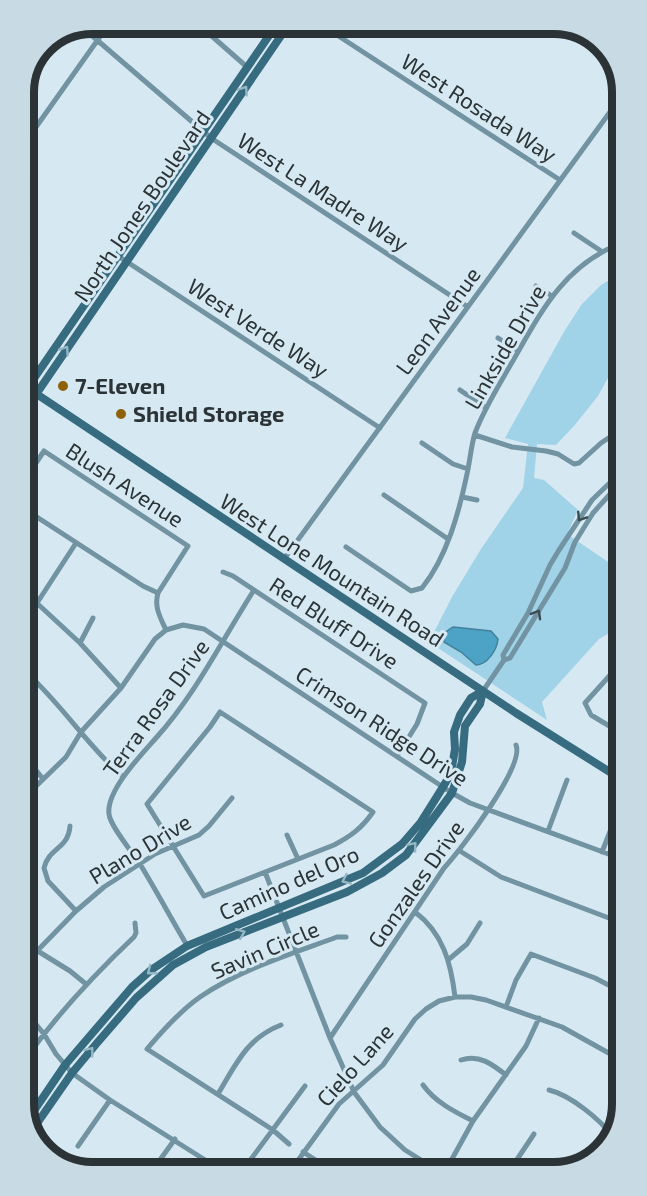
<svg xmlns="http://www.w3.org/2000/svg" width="647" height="1196" font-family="'Exo 2',sans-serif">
<rect width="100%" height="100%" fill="#d6e9f2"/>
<path fill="#a0d2e8" d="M619,274V350L609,376L598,396L574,426L556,445L537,444L534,478L544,480L578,510L567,534L620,570V627L599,639L542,702L547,720L429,642L452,597L481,549L523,488L528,444L505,438L565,330L582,304L601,285Z"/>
<path fill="#4da3c6" stroke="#43819b" stroke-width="1.5" d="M453,627L491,631L498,639C497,650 487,665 476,665L461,652L444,642V633Z"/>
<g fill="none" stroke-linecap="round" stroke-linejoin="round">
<path stroke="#7193a2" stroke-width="5" d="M198,24L247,67
M320,24L560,180
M83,28L211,138L468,307
M24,144L109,24
M618,170L615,175L618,184
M574,233L601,251
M118,256L380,428
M536,286L552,296
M498,338L518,351
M460,390L486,408
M475,435L512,447L546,451L558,454L574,464L579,463L601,443L619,431
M422,443L453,464L468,469
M26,478L44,451L188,546L158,593C154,607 160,617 166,630
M384,495L448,539
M462,497L477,500
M26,510L143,586L158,593
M346,547L411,591L422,588C447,557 459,512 467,474C470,461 471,446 475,433C484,409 498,387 511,364C540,314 562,267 619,244
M284,559L618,101
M223,572L233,576L425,703L417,724L397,756
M27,594L80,643L121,688
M37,603L76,543
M80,643L93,618
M504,660L503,655L528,613L550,565L559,550L592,500L620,473
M621,663L585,703L591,715L621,733
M27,673C62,705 88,746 123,777
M483,691L504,660L510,658L565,568L575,542L593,513L620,483
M220,712L373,812C362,828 351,836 334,845L204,896L147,804L210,727Z
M27,759L43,779
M28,794L66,757L81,732L121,688L155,639L166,630L183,625L204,629L452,793L470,803L622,859
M70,826C68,850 49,847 44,868L48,881L76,911
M548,831L567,780
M287,835L298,859
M460,851L501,877L622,923
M602,852L618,811
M265,872L330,1038L354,1092L380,1127L405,1150L434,1168
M415,912C443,933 451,963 455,997
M28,945L70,971L86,984
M188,947C172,920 157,892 140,864C133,853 110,826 109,814C106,791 141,755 156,738C196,694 222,640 254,590
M37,951L76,911L104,887L155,854L199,835L209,826L232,798
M448,960L467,944L480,923
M506,1007L516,980L531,954L595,978L622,992
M29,1016L44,1034L56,1054L72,1073L110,1100L221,1170
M330,1038L444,868C460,851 525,766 516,745
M29,1054C60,1011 95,974 134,937L136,933L135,923
M461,1060C479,1054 492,1064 506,1075
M423,1085C435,1102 455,1112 473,1121
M549,1090C570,1095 600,1119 613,1137
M218,1094C236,1064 247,1038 281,1025
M289,1144L273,1130L147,1049C163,1030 180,1011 200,997C241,969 291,954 337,937H346
M78,1146L110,1100
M303,1152L330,1169
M597,1154L608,1144
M512,1167L534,1134
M447,1168L473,1121L526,1046L539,1018
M243,1170L305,1086
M291,1170L339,1104L383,1065L415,1019L426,1009L439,1001L455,997H471L486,1000L562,1027L623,1061
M152,1171L175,1139"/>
<path stroke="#366b80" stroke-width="8" d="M26,387L516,713L621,779
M26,390L277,24
M26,409L289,24
M29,1118L65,1065L132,987L151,970L187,946L363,873L402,844L421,822L443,787L451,773L455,749L454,732L460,715L471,698L483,691
M31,1132L72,1073L97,1043L136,998L173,965L206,947L347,892L382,873L406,855L452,793L462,762L465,726L480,704L483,691"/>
</g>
<defs><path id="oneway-chevron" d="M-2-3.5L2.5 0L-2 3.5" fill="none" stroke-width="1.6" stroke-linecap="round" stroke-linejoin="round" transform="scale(1.5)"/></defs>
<g stroke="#96b7c4">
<use href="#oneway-chevron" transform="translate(244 90) rotate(-56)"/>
<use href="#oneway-chevron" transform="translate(65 350) rotate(-56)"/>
<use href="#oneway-chevron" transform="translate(413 846) rotate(-50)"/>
<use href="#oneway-chevron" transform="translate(346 880) rotate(156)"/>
<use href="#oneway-chevron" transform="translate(241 933) rotate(-22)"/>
<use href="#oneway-chevron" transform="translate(151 971) rotate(142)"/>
<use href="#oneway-chevron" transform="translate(90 1051) rotate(-51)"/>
</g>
<g stroke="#3c4b51">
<use href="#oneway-chevron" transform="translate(581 517) rotate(123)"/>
<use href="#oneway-chevron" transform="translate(537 614) rotate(-60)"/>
</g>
<g fill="#8e6209" stroke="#d6e9f2" stroke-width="2">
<circle cx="63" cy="386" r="6"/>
<circle cx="121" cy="414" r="6"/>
</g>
<g text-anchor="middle" stroke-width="6" stroke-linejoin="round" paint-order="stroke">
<g font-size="22" fill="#2b3336" stroke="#d6e9f2">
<text transform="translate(479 108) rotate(33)" y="8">West Rosada Way</text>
<text transform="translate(323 192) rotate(33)" y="8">West La Madre Way</text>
<text transform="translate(142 206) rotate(-56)" y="8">North Jones Boulevard</text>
<text transform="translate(438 321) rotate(-54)" y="8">Leon Avenue</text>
<text transform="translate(258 328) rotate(33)" y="8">West Verde Way</text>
<text transform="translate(505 347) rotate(-60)" y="8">Linkside Drive</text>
<text transform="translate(125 485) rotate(33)" y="8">Blush Avenue</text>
<text transform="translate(332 570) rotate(33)" y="8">West Lone Mountain Road</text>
<text transform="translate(334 623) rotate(33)" y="8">Red Bluff Drive</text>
<text transform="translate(156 708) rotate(-54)" y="8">Terra Rosa Drive</text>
<text transform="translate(382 726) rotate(33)" y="8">Crimson Ridge Drive</text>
<text transform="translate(140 849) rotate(-31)" y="8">Plano Drive</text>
<text transform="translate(289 883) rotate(-24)" y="8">Camino del Oro</text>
<text transform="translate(416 884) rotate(-55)" y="8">Gonzales Drive</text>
<text transform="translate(265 950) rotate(-23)" y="8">Savin Circle</text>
<text transform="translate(355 1065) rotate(-48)" y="8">Cielo Lane</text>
</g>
<g font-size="22" font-weight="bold" fill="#2b3336" stroke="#d6e9f2" text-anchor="start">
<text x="75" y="394">7-Eleven</text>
<text x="133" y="422">Shield Storage</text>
</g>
</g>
<path d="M0 0H647V1196H0ZM92 34H554A58 58 0 0 1 612 92V1104A58 58 0 0 1 554 1162H92A58 58 0 0 1 34 1104V92A58 58 0 0 1 92 34Z" fill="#c8dae3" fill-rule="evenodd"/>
<path fill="none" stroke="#2b3336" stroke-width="8" d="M92 34H554A58 58 0 0 1 612 92V1104A58 58 0 0 1 554 1162H92A58 58 0 0 1 34 1104V92A58 58 0 0 1 92 34Z"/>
</svg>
